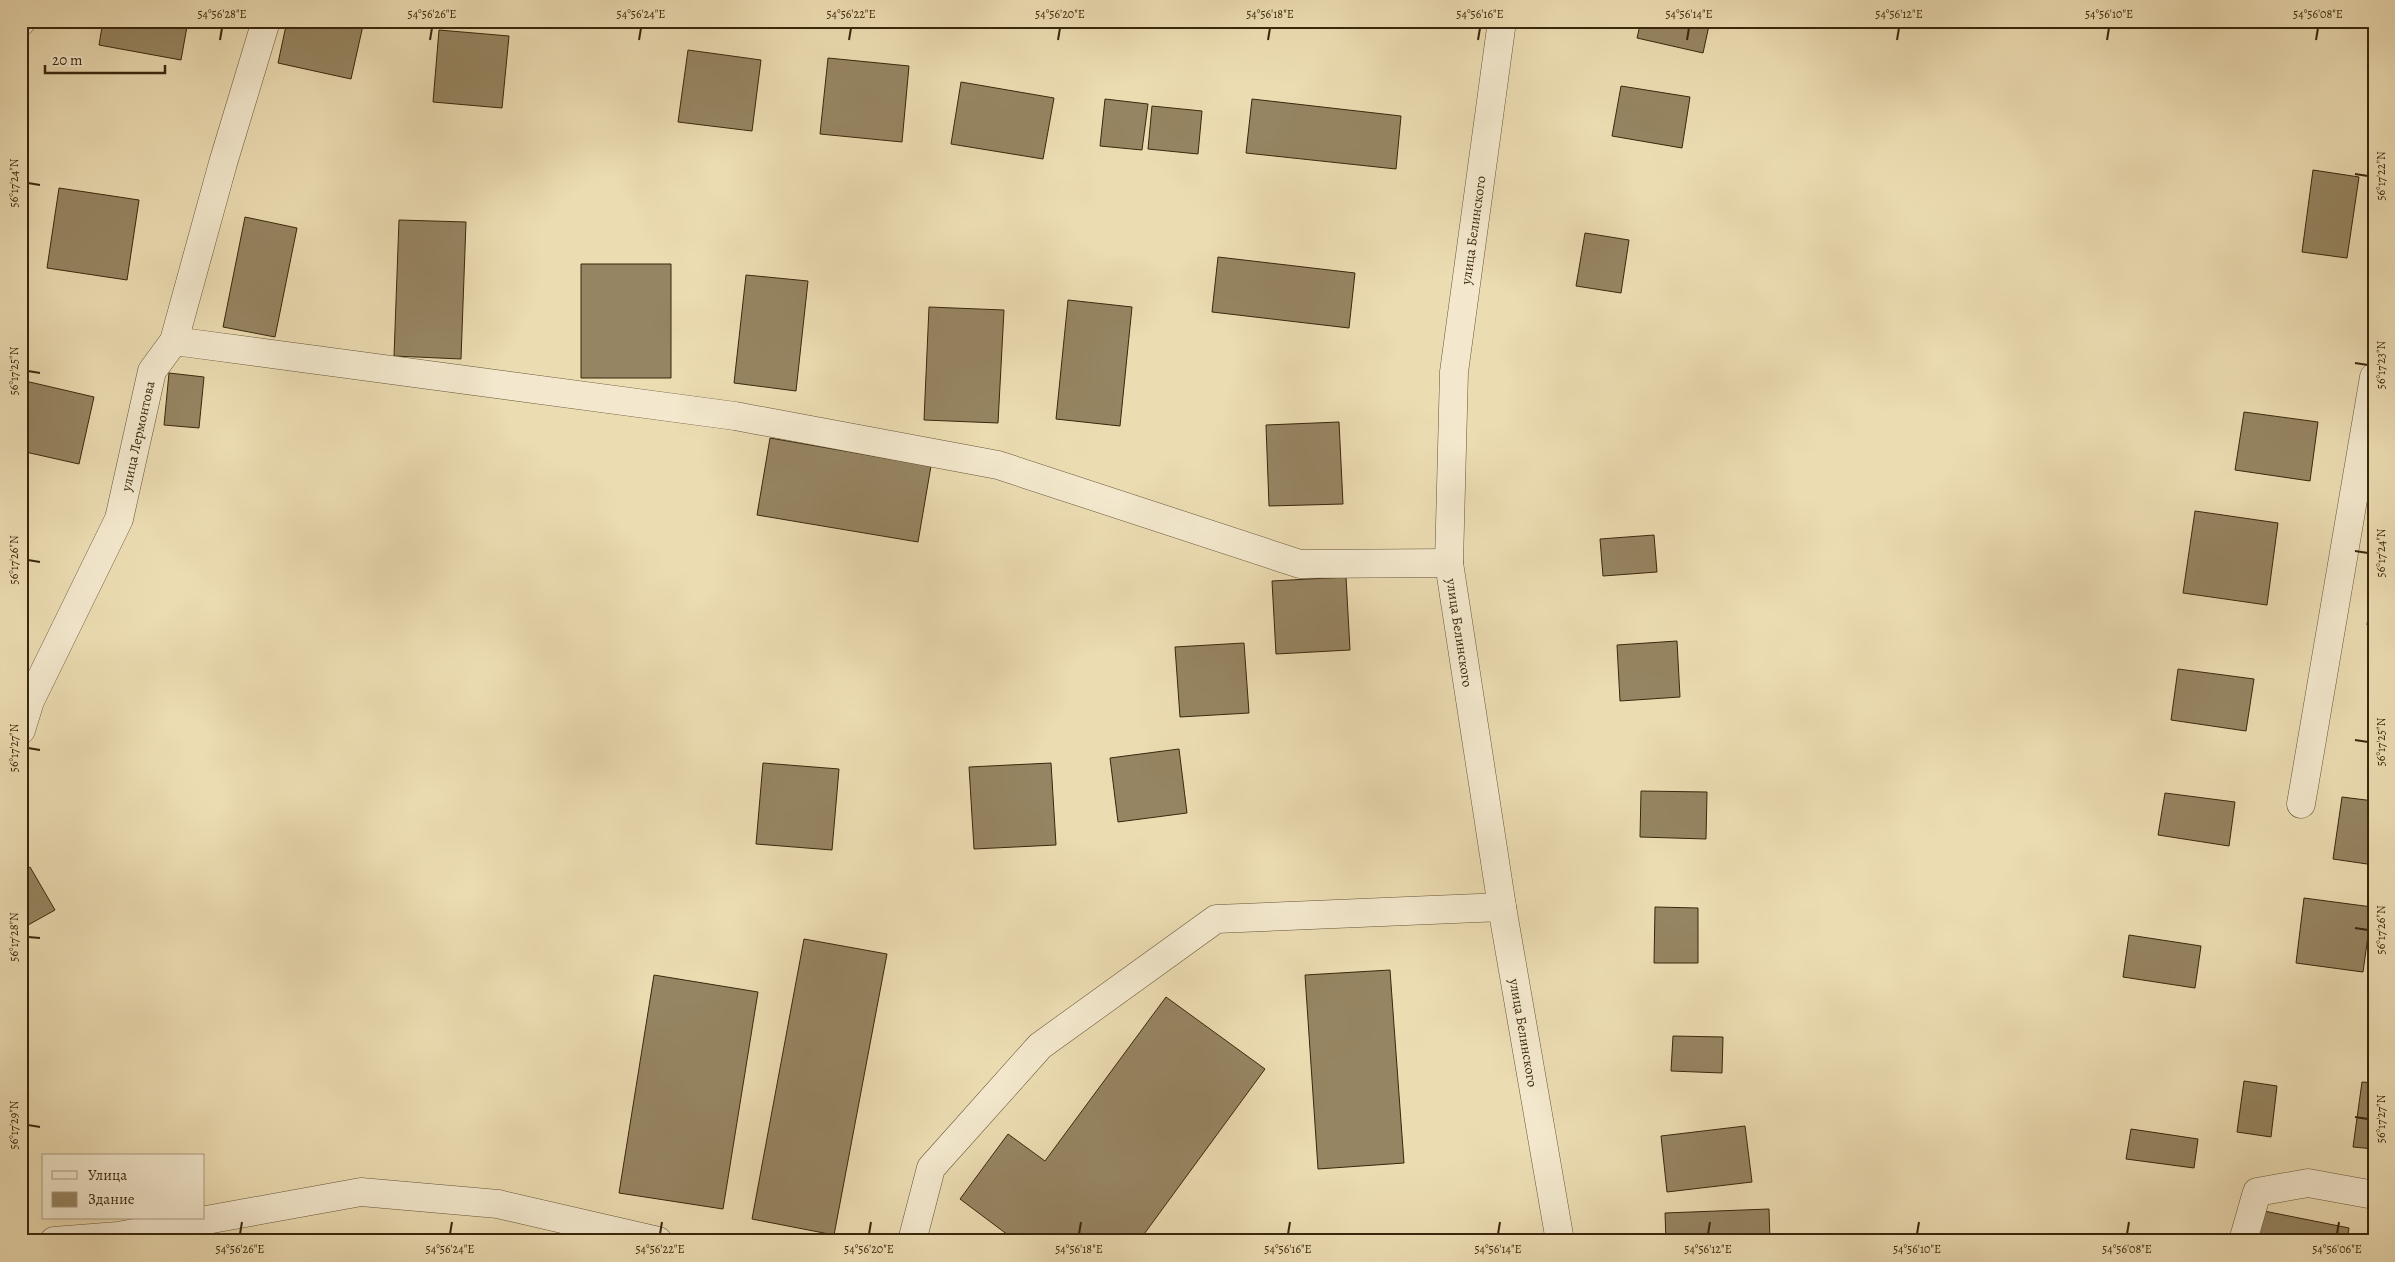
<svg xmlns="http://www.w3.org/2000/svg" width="2395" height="1262" font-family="Alegreya,serif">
<rect width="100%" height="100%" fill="#ecdcb2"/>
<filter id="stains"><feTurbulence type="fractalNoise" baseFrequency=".004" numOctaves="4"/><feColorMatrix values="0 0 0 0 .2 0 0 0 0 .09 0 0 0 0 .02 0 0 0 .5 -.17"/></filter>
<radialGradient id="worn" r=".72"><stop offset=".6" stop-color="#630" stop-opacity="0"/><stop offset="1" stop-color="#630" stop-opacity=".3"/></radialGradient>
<path fill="#968562" stroke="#39270c" d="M103,21H188L181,60L99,45Z
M287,21H364L351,79L278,63Z
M1641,21H1710L1703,53L1637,38Z
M439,30L509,36L502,108L433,102Z
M688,50L761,60L752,131L678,122Z
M828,58L909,66L902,142L820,134Z
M961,82L1054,98L1043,159L951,144Z
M1621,86L1690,97L1682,148L1612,136Z
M1105,99L1148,104L1142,150L1100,146Z
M1252,99L1401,116L1396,169L1246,153Z
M1152,106L1202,111L1198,154L1148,149Z
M2313,170L2359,177L2347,258L2302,252Z
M59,188L139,200L127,280L47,268Z
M245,217L297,228L275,337L223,327Z
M399,220L466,222L461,359L394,356Z
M1585,233L1629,240L1621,293L1576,286Z
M1218,257L1355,273L1349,328L1212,312Z
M581,264H671V378H581Z
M746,275L808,281L796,391L734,383Z
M1068,300L1132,307L1120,426L1056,419Z
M929,307L1004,310L998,423L924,420Z
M169,373L204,377L199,428L164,425Z
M21,380L94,397L79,464L21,451Z
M2244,412L2318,422L2310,481L2235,470Z
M1339,422L1343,504L1269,506L1266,425Z
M770,438L931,466L918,542L757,515Z
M2195,511L2278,523L2267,605L2183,593Z
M1654,535L1657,572L1603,576L1600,539Z
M2374,572V626L2367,625Z
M1346,577L1350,650L1276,654L1272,581Z
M1677,641L1680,697L1620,701L1617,645Z
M1244,643L1249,713L1180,717L1175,647Z
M2178,669L2254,679L2246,731L2171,720Z
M1179,749L1187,813L1118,822L1110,758Z
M763,763L839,769L832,850L756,844Z
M1051,763L1056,845L974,849L969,767Z
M1641,791L1707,792L1706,839L1640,837Z
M2165,793L2235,802L2229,846L2158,835Z
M2342,797L2374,801V865L2333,859Z
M30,867L55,910L21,929V872Z
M2304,898L2372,907L2363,972L2296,963Z
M1655,907L1698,908V963H1654Z
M2129,935L2201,946L2195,988L2123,977Z
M804,939L887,954L834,1235L752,1219Z
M1390,970L1404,1163L1318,1169L1305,975Z
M654,975L758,992L723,1209L619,1193Z
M1166,997L1265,1069L1139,1241H1016L960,1199L1008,1134L1045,1161Z
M1673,1036L1723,1037L1722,1073L1671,1071Z
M2244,1081L2277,1086L2271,1137L2237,1132Z
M2362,1082L2374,1083V1149L2353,1147Z
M1745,1126L1752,1182L1667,1192L1661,1136Z
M2131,1129L2198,1139L2194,1168L2126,1159Z
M1769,1209L1770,1241H1666L1665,1213Z
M2264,1211L2349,1228L2347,1241H2258Z"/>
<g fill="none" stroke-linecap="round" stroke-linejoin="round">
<defs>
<g id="minor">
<path id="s1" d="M1502,21L1454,372L1449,563L1502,907L1560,1241"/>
<path d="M21,22V21"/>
<path d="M174,341L735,416L998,465L1300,564L1449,563"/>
<path id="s2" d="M21,730L30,701L119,519L152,371L174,341L223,163L266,21"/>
<path d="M2301,804L2374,377"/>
<path d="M54,1241L118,1236L361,1192L498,1204L658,1241"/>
<path d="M912,1241L931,1168L1040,1046L1216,919L1502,907"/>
<path d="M2243,1241L2257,1192L2308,1183L2374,1195"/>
</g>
</defs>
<use href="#minor" stroke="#665436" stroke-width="29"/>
<use href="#minor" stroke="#f3e8cd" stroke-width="28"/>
</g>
<path fill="none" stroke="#39270c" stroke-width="2" d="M220,40L222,28M430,40L432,28M639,40L641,28M849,40L851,28M1058,40L1060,28M1268,40L1270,28M1478,40L1480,28M1687,40L1689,28M1897,40L1899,28M2107,40L2109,28M2316,40L2318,28M2355,174L2368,176M28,183L40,185M2355,363L2368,365M28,371L40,373M2355,551L2368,553M28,560L40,562M2355,740L2368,742M28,748L40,750M2355,928L2368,930M28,937L40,938M2355,1117L2368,1119M28,1125L40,1127M240,1234L242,1222M450,1234L452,1222M660,1234L662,1222M869,1234L871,1222M1079,1234L1081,1222M1288,1234L1290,1222M1498,1234L1500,1222M1708,1234L1710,1222M1917,1234L1919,1222M2127,1234L2129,1222M2337,1234L2339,1222"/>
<g text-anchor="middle" stroke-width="4" stroke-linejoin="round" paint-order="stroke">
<g font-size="14" fill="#39270c" stroke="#f3e8cd">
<text transform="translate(1473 230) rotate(-82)" y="5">улица Белинского</text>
<text dy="5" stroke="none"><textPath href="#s2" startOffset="318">улица Лермонтова</textPath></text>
<text dy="5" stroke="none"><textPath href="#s1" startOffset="616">улица Белинского</textPath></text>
<text dy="5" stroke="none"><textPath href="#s1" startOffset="1021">улица Белинского</textPath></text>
</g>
</g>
<rect width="2395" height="1262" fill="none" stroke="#ecdcb2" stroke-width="55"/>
<rect x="42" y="1154" width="162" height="65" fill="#f3e8cd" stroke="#a99b80"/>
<rect x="52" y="1171" width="25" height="8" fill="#f3e8cd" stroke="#a99b80"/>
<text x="88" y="1180" font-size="15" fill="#39270c">Улица</text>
<rect x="52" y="1192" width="25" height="15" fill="#968562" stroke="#a99b80"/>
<text x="88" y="1204" font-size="15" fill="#39270c">Здание</text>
<path d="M45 65v8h120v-8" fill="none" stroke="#39270c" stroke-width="2.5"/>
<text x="52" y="65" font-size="15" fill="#39270c" stroke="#f3e8cd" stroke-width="4" paint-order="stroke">20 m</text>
<rect x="28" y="28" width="2340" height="1206" fill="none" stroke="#39270c" stroke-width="2"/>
<g font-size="12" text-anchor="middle" fill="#39270c">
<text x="222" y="18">54°56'28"E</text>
<text x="432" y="18">54°56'26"E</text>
<text x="641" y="18">54°56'24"E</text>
<text x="851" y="18">54°56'22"E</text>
<text x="1060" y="18">54°56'20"E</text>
<text x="1270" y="18">54°56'18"E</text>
<text x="1480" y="18">54°56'16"E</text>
<text x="1689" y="18">54°56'14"E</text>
<text x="1899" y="18">54°56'12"E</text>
<text x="2109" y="18">54°56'10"E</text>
<text x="2318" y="18">54°56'08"E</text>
<text transform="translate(2381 176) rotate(-90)" y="4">56°17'22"N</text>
<text transform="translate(14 183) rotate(-90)" y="4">56°17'24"N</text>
<text transform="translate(2381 365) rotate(-90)" y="4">56°17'23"N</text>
<text transform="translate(14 371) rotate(-90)" y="4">56°17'25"N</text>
<text transform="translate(2381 553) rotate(-90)" y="4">56°17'24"N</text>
<text transform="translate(14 560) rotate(-90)" y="4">56°17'26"N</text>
<text transform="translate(2381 742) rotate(-90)" y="4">56°17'25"N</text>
<text transform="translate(14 748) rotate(-90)" y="4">56°17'27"N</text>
<text transform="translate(2381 930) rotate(-90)" y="4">56°17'26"N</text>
<text transform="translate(14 937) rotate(-90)" y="4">56°17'28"N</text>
<text transform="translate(2381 1119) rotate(-90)" y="4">56°17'27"N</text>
<text transform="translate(14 1125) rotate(-90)" y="4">56°17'29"N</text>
<text x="240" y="1253">54°56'26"E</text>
<text x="450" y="1253">54°56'24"E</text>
<text x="660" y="1253">54°56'22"E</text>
<text x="869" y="1253">54°56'20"E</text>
<text x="1079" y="1253">54°56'18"E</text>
<text x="1288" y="1253">54°56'16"E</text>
<text x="1498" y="1253">54°56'14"E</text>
<text x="1708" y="1253">54°56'12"E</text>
<text x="1917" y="1253">54°56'10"E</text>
<text x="2127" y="1253">54°56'08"E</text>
<text x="2337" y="1253">54°56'06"E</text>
</g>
<rect width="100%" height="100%" filter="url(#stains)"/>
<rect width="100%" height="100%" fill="url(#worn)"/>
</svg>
